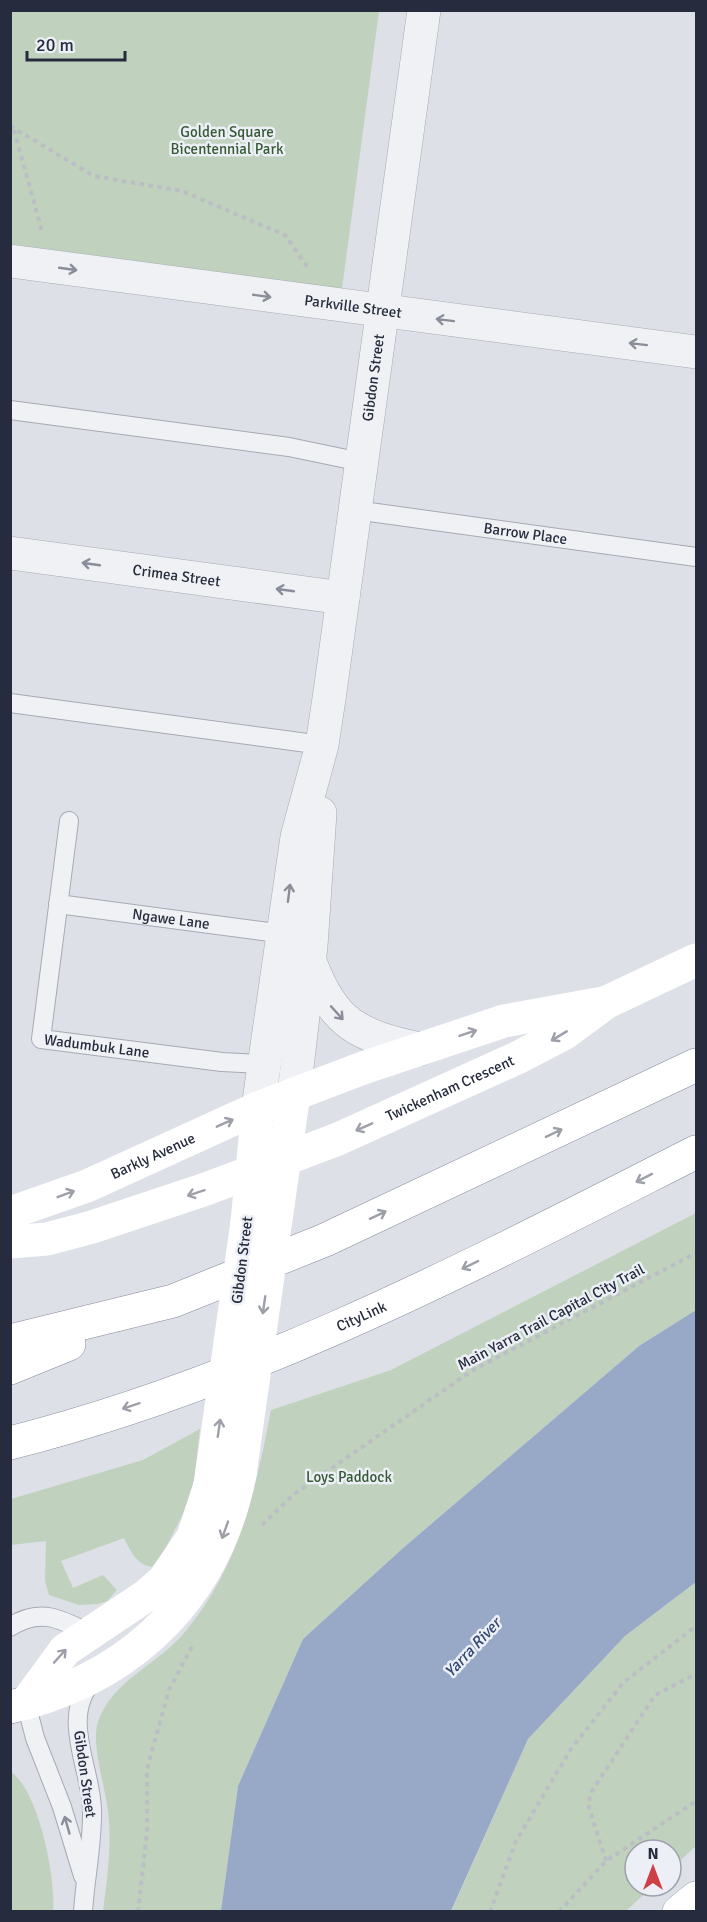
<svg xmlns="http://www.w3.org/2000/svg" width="707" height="1922" font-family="Signika,sans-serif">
<rect width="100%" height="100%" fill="#dde0e7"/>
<path fill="#c0d1be" d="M11,11H379L342,289L11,244Z
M696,1213V1310L639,1346L402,1549L303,1639L238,1786L221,1911H103C107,1881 111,1852 109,1821C108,1794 90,1745 98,1722C112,1680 158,1665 185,1632C240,1565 255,1493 271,1410L391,1370Z
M200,1429L194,1481L187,1506L159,1561L152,1567C136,1564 131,1552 124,1538L61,1561L73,1588L103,1575L117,1590L107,1601L98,1604L79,1605L49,1595L45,1581L46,1541L11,1545V1499L143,1460Z
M696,1582V1846L671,1869V1850H635V1886H653L626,1911L451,1912L528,1739L625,1636Z
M11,1772C39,1791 56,1879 53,1911H11Z"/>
<path fill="#97a9c7" d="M696,1310V1582L625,1636L528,1739L451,1911H221L238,1786L303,1639L402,1549L639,1346Z"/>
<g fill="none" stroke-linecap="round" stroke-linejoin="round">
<defs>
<g id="service">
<path d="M10,410L289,447L361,462"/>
<path id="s1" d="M355,510L696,557"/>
<path d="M10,703L322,745"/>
<path id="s2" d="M69,821L41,1039L222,1062L263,1064"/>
<path id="s3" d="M58,904L284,934"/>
<path d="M10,1627C39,1608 60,1618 88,1633"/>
<path d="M26,1703L35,1738L62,1807L83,1876"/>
<path d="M83,1912C85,1878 93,1843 92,1809C91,1768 59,1715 94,1680"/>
</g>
<g id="minor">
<path id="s4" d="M10,261L696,352"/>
<path id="s5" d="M10,553L343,598"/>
<path d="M310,962C334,1024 356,1035 420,1049"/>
<path d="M294,1094L311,946L320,813"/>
<path id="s6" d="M258,1108L297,837L322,745L330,692L424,10"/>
</g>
<path id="primary" d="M679,1912L696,1898"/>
<g id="motorway">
<path d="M10,1341L173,1301L325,1240L696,1065"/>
<path d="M10,1368L69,1344"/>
<path id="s9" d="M10,1443C252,1382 475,1264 696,1152"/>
<path d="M10,1707L26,1703"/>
</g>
</defs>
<use href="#service" stroke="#a6aab4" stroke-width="20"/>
<use href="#minor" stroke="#a6aab4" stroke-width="34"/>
<use href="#primary" stroke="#9ca2b2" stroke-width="34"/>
<use href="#motorway" stroke="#848b9d" stroke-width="34"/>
<path stroke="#bbbec5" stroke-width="4" stroke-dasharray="4.5 4.5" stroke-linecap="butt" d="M10,126L94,176L182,191L285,235L308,268
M14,130L42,231
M262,1525L293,1495L473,1370L696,1253
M606,1861L588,1804L592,1791L655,1695L696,1674
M138,1912L147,1832V1769L169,1690L194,1643
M490,1912L516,1841L571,1749L623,1683L696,1626
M559,1912L606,1861L696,1801"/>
<use href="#service" stroke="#eff1f5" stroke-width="18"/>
<use href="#minor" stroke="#eff1f5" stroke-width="33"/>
<g stroke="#fff" stroke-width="33">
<path d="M278,1205L294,1094"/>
<path id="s7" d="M10,1213L87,1186L258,1108L363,1068L504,1021L603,1003"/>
<path d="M247,1222L258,1108"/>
<path id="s8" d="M10,1242L47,1239L92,1227L206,1189L338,1139L517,1058L565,1033L607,1002L696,960"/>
<path d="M26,1703C140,1671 217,1591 240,1474"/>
<path d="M26,1703L65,1650L147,1595L163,1581L193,1537L210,1485"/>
</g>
<use href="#primary" stroke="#fff" stroke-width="33"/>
<use href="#motorway" stroke="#fff" stroke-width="33"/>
<path stroke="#fff" stroke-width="33" d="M240,1474L278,1205
M210,1485L247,1222"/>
</g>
<defs><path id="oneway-shaft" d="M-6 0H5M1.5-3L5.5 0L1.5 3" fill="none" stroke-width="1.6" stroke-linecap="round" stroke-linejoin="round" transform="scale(1.5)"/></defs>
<g stroke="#8a8e99">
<use href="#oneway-shaft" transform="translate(68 269) rotate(8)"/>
<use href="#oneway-shaft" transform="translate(262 296) rotate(8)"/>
<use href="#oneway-shaft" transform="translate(445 320) rotate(-173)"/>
<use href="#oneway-shaft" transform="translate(638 344) rotate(-173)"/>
<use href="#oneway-shaft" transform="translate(91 564) rotate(-172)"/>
<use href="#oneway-shaft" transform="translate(285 590) rotate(-172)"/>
<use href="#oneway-shaft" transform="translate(289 893) rotate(-83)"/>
<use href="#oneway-shaft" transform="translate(337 1013) rotate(48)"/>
<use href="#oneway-shaft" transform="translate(67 1825) rotate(-106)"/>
</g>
<g stroke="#9da0a8">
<use href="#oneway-shaft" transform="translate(468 1033) rotate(-18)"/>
<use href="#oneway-shaft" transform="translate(559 1036) rotate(149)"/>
<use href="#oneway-shaft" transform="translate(225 1123) rotate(-24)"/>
<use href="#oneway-shaft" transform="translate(364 1127) rotate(156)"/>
<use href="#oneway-shaft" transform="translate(554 1133) rotate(-26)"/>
<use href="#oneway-shaft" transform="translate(644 1178) rotate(153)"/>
<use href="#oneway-shaft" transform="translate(196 1193) rotate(162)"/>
<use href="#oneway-shaft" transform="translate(66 1194) rotate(-21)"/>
<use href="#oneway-shaft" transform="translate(378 1215) rotate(-25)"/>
<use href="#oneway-shaft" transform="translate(470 1265) rotate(154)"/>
<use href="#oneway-shaft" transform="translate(264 1305) rotate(98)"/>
<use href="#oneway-shaft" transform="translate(131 1406) rotate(162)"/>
<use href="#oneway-shaft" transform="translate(219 1428) rotate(-82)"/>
<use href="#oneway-shaft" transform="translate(225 1530) rotate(110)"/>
<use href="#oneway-shaft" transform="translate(60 1656) rotate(-48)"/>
</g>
<g text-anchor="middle" stroke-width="5" stroke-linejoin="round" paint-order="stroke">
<g font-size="15" fill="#365934" stroke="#eceff5">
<text x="227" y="137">Golden Square<tspan x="227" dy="17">Bicentennial Park</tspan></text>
<text x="349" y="1482">Loys Paddock</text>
</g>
<g font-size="15" fill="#262c3d" stroke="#eceff5">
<text dy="5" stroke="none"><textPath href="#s4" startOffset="346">Parkville Street</textPath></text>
<text dy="5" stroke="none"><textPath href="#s6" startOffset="740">Gibdon Street</textPath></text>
<text dy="5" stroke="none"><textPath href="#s1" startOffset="172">Barrow Place</textPath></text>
<text dy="5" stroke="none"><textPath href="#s5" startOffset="168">Crimea Street</textPath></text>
<text dy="5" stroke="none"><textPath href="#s3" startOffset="114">Ngawe Lane</textPath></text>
<text dy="5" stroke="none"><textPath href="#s2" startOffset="276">Wadumbuk Lane</textPath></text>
<text dy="5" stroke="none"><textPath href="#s8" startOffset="468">Twickenham Crescent</textPath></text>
<text dy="5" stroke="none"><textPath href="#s7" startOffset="154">Barkly Avenue</textPath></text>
<text transform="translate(242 1260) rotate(-83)" y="5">Gibdon Street</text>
<text dy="5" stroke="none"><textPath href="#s9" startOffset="374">CityLink</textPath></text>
<text transform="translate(551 1317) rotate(-28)" y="5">Main Yarra Trail Capital City Trail</text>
<text transform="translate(85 1774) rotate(82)" y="5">Gibdon Street</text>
</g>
<g font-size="16" font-style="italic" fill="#314671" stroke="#eceff5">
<text transform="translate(472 1647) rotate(-47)" y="6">Yarra River</text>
</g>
</g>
<rect width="707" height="1922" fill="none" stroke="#262c3d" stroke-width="24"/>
<g transform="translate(653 1868)"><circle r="28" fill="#eceff5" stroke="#9da1ab" stroke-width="1.5"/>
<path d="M0-4.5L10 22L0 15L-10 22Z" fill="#cd4045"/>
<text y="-9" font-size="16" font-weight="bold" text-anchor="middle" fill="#262c3d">N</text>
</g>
<path d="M27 51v9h98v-9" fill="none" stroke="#262c3d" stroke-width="3"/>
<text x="36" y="51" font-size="18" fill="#262c3d" stroke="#eceff5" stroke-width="4.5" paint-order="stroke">20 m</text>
</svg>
